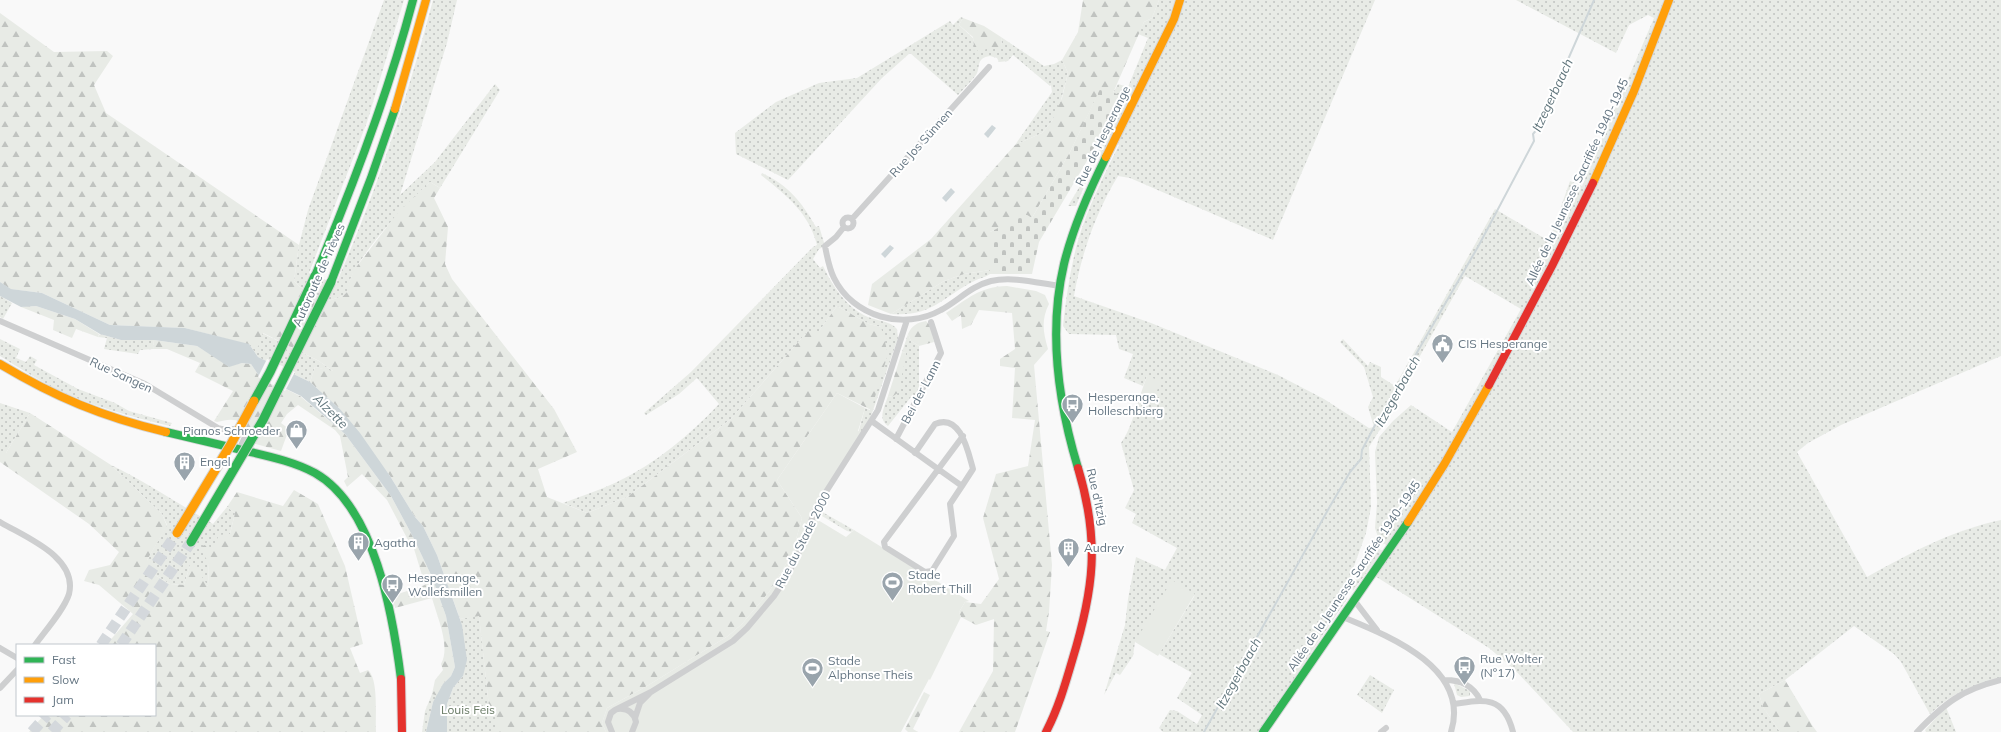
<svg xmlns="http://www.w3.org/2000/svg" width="2001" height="732" font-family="Mulish,sans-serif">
<defs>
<pattern id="green-dots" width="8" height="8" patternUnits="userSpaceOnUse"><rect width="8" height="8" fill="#e8ebe6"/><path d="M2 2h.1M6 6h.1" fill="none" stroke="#c0c3c0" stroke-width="1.8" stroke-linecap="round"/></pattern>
<pattern id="forest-firs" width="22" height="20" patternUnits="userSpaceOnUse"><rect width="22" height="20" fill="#e8ebe6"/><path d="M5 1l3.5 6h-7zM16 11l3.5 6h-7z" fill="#c0c3c0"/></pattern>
<pattern id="cemetery-stones" width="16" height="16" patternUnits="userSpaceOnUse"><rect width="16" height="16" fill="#e8ebe6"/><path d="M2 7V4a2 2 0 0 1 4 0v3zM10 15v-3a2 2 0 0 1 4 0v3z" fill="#c0c3c0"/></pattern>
</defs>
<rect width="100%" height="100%" fill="#f9f9f9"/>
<path fill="url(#green-dots)" d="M384,0H404L367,122L309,273L336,284C376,192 408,97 433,0H457L447,43L400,195L435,162L495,84L500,90L440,188L430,182C410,201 347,264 348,291L343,296L328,301L300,287L294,281L299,245L308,210Z
M1159,0H1375L1273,240L1130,178L1118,176C1096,212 1081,255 1074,296L1151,323L1278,375L1324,399L1369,428L1374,427L1368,407L1373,397L1364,367L1340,342L1343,339L1368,366L1370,362L1381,367V377L1395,386L1495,209L1549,241L1570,181L1582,186L1654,18L1648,15L1629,25L1616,53L1516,0H2001V356L1841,425L1808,443L1797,452L1867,577C1910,553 1953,530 2001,520V678C1972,685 1952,693 1930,714L1901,662L1894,654L1854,626L1785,680L1759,694L1763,707L1780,732H1573L1515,670L1489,648L1375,576L1392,551L1385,544L1380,543L1375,528L1377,503L1375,452L1379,437L1393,421L1411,405L1452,432L1521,309L1465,276L1398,395L1389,420L1379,431L1369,447L1371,507L1366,533L1344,594L1347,599L1258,732H1163L1159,728L1170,710L1177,711L1197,724L1202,715L1177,698L1192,673L1159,654L1195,595L1135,642L1133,656L1120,675L1116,673L1104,695L1125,625L1128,599L1136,557L1165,570L1177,548L1132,523L1136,514L1125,508L1134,490L1121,443C1131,429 1135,410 1141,393L1154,398L1147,376L1143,386L1124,378L1133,354L1119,349L1116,335L1069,334L1063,326C1066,298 1070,271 1077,244C1087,209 1103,177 1119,145L1113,142L1100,158L1096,156L1123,98L1113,93L1118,84L1128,87L1148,38L1138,34L1144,22L1152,18Z
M961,17L963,18L959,25L973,38L974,46L989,48L1002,45L1001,37L1044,66L1054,64L1062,60L1068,73L1059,108L1052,121L1042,133L1015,145L1052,92L1051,85L1050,86L1013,55L1008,61L999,62L997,58L990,56C975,58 981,68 976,75C971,82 964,88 958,95L910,53L882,78L788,180L736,154L735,133L776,102L819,83L857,78L950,21L953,25Z
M762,173C789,186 801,201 816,227L819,226L825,246L819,249L813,259L820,268L823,266C833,287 847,308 868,317C878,321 890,321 897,329L898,338L870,419L856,441L865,408L870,410L881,327L869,324L837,306L819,331L807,332L731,419L627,497L587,513L563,503C581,496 600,490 617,482C656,463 690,435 719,404L697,378L679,394L646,415L644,413L691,372L813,247L817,245C809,213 786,195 761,175Z
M1083,181L1086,182L1076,206H1068Z
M990,270V274C986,277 980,278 976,280C942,297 933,317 891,314L944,281L964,274Z
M0,296L12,303L3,319L0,317Z
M262,333L319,361L334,372L315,367L310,382L258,357L249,344L258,346Z
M100,334L121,340H154L153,349L140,350L138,354L104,349L107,338L98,337Z
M908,334L911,341L919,346V393L911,397L888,426C877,419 885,406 888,396L892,397L906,353L902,352Z
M0,339L20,349L16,358L26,362L30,356L37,360L34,365L78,389L115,403L129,411L172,423L170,426C131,417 92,406 56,389C37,379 18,367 0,356Z
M0,403L30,413L6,453H0Z
M111,465C146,482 179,504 213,524L227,507L235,513L230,534L209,563L208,586L190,565L184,585L170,584L150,572L147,560L167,525L162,514Z
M823,509L824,513L854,530L851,532L847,531L822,516Z
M1374,545L1382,551L1353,591L1352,588L1367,549Z
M479,615L490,716L497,717V732H447V704L453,688L463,676L462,625L460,619Z
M1370,675L1394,690L1382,713L1357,695Z
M1454,683L1470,691V696L1461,697L1457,695Z
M432,694L438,696L433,702L426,732H422L425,711Z
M1946,707L1956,732H1926L1925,730Z"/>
<path fill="url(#forest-firs)" d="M1083,0H1159L1152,18L1144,22L1113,93L1101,88L1070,152L1032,218L1007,228H998L990,232V270L964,274L944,281L891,314L868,305L872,284L931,239L1015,145L1042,133L1052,121L1062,98L1068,73L1062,60L1078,32Z
M0,13L54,52L107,51L113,56L94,85L106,113L299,245L294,281L300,287L328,301L343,296L348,291V285L354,270L399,211L430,182L440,188L434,198L448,227L445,264L452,279L554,409L577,452L538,469L547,497L587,513L627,497L731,419L808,331H819L837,306L869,324L881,327L888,354L871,410L837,393L777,480L802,518L792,554L769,592L742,624L728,636L647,686L607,708L602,723L606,732H497V717L490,716L479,616L460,619L437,555L423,526L415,517L390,476L340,409L310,382L315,367L333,371L319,361L263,333L258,347L185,328L110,325L42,293L10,289L0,282Z
M963,18L984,26L1001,37L1002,45L997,49L989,48L979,52L974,47L973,37L959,25Z
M1007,286L1036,291L1045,295L1049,304C1041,320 1043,332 1048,349L1034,365L1052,565L1049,612L1046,631L1050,632L1015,732H959L993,671L994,619L976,625L961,617L959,612L965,602L981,604L999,579L983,518L996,474L1028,466L1035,420L1012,418L1015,368L1000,366V359L1015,349L1012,313L979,310L971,325L962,329L961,315L952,321L946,313C969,298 979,287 1007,286Z
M36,306L75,319L99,334L98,337L76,329L72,338L53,330L54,320L21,307Z
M926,321L930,325L934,342L919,346L911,341L908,334C912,325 917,323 926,321Z
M154,340L197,346L229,366L242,363L251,364L259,376L300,396L345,434L391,496L413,537L432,577L446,616L455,667L451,676L443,684L438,696L432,694L435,680L443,670L441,664C451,646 437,617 432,598L395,608L392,596L425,585L411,539L408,540L387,500L362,474L347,487L344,481L348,477L340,436L335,430L298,405L287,414L281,423L289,429L281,451L249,442L250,431C240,418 231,418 217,422L214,421L233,391L195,372L200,363L167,349H153Z
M902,352L906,353L899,392L892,397L888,396Z
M30,413L111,465L162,514L167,526L147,560L152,565L150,572L170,584L184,585L190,565H194L208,586L209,563L200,549L204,545L213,548L219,535L230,534L235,513L227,507L237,492L283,506L294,490L318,504L345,566L363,644L350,648L360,673L368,670C379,680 375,716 376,732H29L44,715H155V645H106L133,614L99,585L84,581L89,570L110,565L119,552L89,524L0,462V453H6Z
M1785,680L1812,725L1817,732H1780L1763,707L1759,694Z
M924,692L930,695L913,729L918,732H908L905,729Z"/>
<path fill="url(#cemetery-stones)" d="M1101,87L1119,95L1091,154L1039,242L1032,274H990V232L998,228H1007V221L1024,213L1032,218L1070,152Z"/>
<path fill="#e8ebe6" d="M1147,376L1161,381L1154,398L1141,393Z
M837,393L865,408L858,431L862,432L813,517L846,537L854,530L969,601L965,602L959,612L961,617L930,680L929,679L901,732H606L602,723L607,708L647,686L728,636L742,624L769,592L792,554L802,518L777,480Z
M1172,580L1195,594L1158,656L1135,642Z"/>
<path fill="#ced6d9" d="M992,125L996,128L988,138L984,134Z
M951,188L955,192L946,202L942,198Z
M890,245L894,248L885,258L881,254Z
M0,282L11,289L42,293L110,325L185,328L249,344L258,357L310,382L340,409L360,433L390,476L415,517L423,526L437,555L462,625L467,660L463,676L453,688L447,704V732H426L433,702L443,684L451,676L455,667L446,616L432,577L413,537L391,496L345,434L301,396L259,376L251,364L242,363L229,367L197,346L154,340H121L100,334L75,319L36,306L21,307L0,296Z"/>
<path fill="#f9f9f9" d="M267,359L295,372L285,391L258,377Z"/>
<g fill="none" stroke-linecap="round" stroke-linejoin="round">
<path stroke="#ced6d9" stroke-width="2" d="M1204,732L1329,508L1350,472L1361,459L1362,450L1374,427L1479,245L1534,141L1533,134L1538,128L1594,0"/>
<path stroke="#d4d8dc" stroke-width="11" stroke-dasharray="11 5.5" stroke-linecap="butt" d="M101,645L177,533
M121,645L191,542
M32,732L47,715
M52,732L67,715"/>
<defs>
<path id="fast" d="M315,276C353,186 388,95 413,0
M331,282L371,178L395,109
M166,432C191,438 217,444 242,450C267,456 293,461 315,473C375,507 393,616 401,679
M1078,468C1058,402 1048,332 1064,264C1073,227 1089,191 1106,157
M1263,732L1408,522"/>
<path id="slow" d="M395,109L426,0
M1106,157L1174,19L1180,0
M1593,183L1634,91L1669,0
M0,364C55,397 103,417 166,432
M1408,522L1445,463L1489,385"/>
<path id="jam" d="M1489,385L1552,266L1593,183
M401,679L402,732
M1046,732C1058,709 1065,685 1072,661C1094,589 1100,541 1078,468"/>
</defs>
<use href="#fast" stroke="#d5d6d7" stroke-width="10"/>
<use href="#slow" stroke="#d5d6d7" stroke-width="10"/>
<use href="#jam" stroke="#d5d6d7" stroke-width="10"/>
<path stroke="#cecfd0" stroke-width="6" d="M842.5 223a5.5 5.5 0 1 1 11 0a5.5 5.5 0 1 1-11 0Z
M852,219L989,67
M844,227L836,237L825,246C827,257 829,268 834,278C853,317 904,331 941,310C958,301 971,286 991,281C1012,276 1038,283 1060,286
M0,321L145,384L218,428C226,431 233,427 242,430L245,437L239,450
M873,422C902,443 932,465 962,486L950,504L954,536L932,571L925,572L885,547L884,542L963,436
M896,439L941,353L931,322
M915,453L935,424C961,413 968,452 973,469L962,486
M0,522C25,537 78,557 69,594C64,610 45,631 35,645
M1354,600L1377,630
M1343,617C1389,636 1471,668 1451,732
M0,648L17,658
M1445,680C1460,680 1473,685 1480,700
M0,688L17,670
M1454,704C1485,699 1504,696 1513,732
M618,709C628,708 634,713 636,722L632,732
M635,718L640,703L649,694
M612,732L608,722L611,713L615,710L651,692L733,641L747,628L774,596L787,576L799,552L817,506L878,410L907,320
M1381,732L1386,728
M1917,732C1945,703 1961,690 2001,680"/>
<use href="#fast" stroke="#30b455" stroke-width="8"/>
<use href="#slow" stroke="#ff9f0a" stroke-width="8"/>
<use href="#jam" stroke="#e5322d" stroke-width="8"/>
<defs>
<path id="fast-bridge" d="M254,401L270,372L315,276
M191,542L263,420L331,282"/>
<path id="slow-bridge" d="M177,533L231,444L254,401"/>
</defs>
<use href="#fast-bridge" stroke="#d5d6d6" stroke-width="11" stroke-linecap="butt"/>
<use href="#slow-bridge" stroke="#d5d6d6" stroke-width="11" stroke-linecap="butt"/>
<use href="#fast-bridge" stroke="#30b455" stroke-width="9"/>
<use href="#slow-bridge" stroke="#ff9f0a" stroke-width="9"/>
</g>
<defs>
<symbol id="civic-pin" viewBox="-11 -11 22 30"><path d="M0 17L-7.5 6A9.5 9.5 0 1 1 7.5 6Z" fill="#99a4ac" stroke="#fff"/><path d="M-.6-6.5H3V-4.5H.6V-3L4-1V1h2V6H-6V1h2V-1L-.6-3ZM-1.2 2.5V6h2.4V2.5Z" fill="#fff"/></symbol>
<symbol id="bus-pin" viewBox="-11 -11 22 30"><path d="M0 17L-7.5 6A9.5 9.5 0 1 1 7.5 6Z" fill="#99a4ac" stroke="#fff"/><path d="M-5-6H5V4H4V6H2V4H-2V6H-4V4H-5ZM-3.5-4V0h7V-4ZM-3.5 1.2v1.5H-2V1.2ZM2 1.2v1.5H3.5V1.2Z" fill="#fff"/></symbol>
<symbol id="shop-pin" viewBox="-11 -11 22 30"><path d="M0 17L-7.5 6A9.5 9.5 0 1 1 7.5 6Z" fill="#99a4ac" stroke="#fff"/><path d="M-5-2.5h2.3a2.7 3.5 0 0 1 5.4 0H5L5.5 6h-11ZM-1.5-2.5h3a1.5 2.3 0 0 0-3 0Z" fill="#fff"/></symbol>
<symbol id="building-pin" viewBox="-11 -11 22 30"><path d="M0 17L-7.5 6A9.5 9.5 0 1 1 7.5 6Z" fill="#99a4ac" stroke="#fff"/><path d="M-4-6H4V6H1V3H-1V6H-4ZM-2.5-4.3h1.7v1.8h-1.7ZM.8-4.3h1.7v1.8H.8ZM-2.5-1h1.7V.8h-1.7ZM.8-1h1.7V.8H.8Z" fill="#fff"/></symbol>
<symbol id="stadium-pin" viewBox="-11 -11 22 30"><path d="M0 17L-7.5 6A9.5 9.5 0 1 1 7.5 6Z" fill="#99a4ac" stroke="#fff"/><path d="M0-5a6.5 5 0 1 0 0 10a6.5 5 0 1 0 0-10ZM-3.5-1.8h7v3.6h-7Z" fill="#fff"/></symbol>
</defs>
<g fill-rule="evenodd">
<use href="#civic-pin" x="1430" y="332" width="25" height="34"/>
<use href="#bus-pin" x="1060" y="392" width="25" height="34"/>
<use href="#shop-pin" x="284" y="418" width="25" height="34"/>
<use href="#building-pin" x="172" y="450" width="25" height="34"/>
<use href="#building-pin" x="346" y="530" width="25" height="34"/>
<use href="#building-pin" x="1056" y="536" width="25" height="34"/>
<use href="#stadium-pin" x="880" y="570" width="25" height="34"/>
<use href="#bus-pin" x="380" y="572" width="25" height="34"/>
<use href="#bus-pin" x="1452" y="654" width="25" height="34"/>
<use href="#stadium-pin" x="800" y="656" width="25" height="34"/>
</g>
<g text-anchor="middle" stroke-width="4" stroke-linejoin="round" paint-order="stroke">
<g font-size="12" fill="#657683" stroke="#fff">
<text transform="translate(1103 136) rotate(-64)" y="4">Rue de Hesperange</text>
<text transform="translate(921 143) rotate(-48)" y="4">Rue Jos Sünnen</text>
<text transform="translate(1577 182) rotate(-65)" y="4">Allée de la Jeunesse Sacrifiée 1940-1945</text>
<text transform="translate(319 275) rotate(-66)" y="4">Autoroute de Trèves</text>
<text transform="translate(121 375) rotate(25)" y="4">Rue Sangen</text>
<text transform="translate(921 392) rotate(-62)" y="4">Bei der Lann</text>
<text transform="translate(1097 497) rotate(77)" y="4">Rue d'Itzig</text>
<text transform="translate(803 540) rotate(-63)" y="4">Rue du Stade 2000</text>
<text transform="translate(1354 576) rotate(-56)" y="4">Allée de la Jeunesse Sacrifiée 1940-1945</text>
</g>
<g font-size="12" fill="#657683" stroke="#fff" text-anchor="start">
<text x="1458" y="348">CIS Hesperange</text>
<text x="1088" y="401">Hesperange,<tspan x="1088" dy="14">Holleschbierg</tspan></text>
<text x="280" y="435" text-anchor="end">Pianos Schroeder</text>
<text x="200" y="466">Engel</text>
<text x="374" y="547">Agatha</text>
<text x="1084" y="552">Audrey</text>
<text x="908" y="579">Stade<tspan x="908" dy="14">Robert Thill</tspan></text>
<text x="408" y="582">Hesperange,<tspan x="408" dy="14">Wollefsmillen</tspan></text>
<text x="1480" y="663">Rue Wolter<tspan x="1480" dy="14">(N°17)</tspan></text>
<text x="828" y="665">Stade<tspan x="828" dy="14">Alphonse Theis</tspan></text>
</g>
<g font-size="12" fill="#687a64" stroke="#fff">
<text x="468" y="714">Louis Feis</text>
</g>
<g font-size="13" font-style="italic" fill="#60757c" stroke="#fff">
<text transform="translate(1552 95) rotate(-65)" y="5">Itzegerbaach</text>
<text transform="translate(1397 391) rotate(-61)" y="5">Itzegerbaach</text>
<text transform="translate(331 411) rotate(45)" y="5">Alzette</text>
<text transform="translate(1238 673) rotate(-61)" y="5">Itzegerbaach</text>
</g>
</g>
<rect x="16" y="644" width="140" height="72" fill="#ffffff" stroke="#c1c8cd"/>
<rect x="24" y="657" width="20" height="6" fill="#30b455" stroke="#c1c8cd"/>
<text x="52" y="664" font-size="12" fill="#657683">Fast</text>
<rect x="24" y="677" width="20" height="6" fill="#ff9f0a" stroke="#c1c8cd"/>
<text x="52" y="684" font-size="12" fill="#657683">Slow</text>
<rect x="24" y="697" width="20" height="6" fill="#e5322d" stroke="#c1c8cd"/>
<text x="52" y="704" font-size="12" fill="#657683">Jam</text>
</svg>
